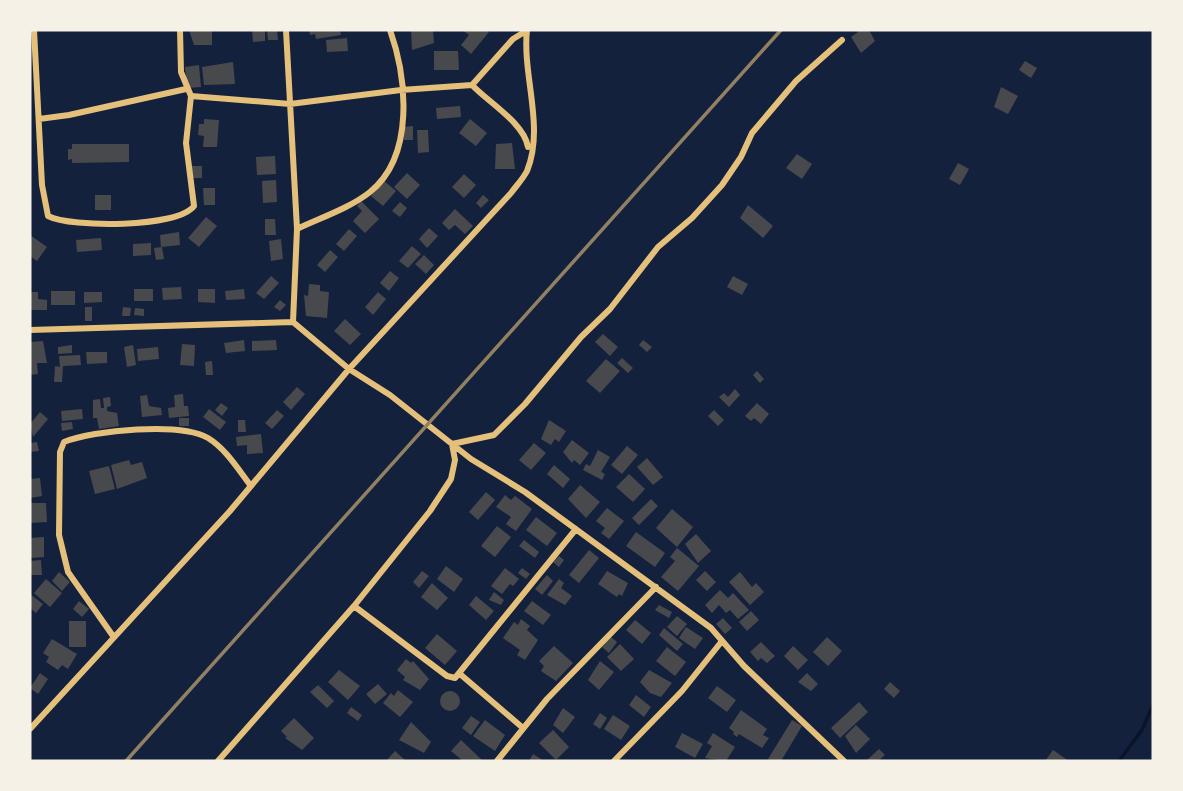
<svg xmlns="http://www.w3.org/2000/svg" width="1183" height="791" font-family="'Noto Serif',serif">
<rect width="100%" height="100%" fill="#14213d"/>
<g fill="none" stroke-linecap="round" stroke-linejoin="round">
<path stroke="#0b132b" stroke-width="3.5" d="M1119,761L1142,730L1153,705"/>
</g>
<path fill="#48494c" d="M189,30H212V45H194Z
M252,30H265V41L253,42Z
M267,30H277L278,40H268Z
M309,30H340L341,35L316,39L315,34L310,35Z
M411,30H433L434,43L412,50Z
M462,30H487L489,32L471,54L461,45L469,35Z
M856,30H869L875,41L861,53L851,37L858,32Z
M347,38L348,51L327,52L326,40Z
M434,51H458L459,70H434Z
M1025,61L1037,68L1031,78L1019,70Z
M233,62L235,84L204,85L202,67Z
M199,65L201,87L187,88L185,67Z
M1001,87L1018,96L1008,114L994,107Z
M460,106L461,117L437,119L436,108Z
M204,119L219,120L217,147H203L204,136L198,135L199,124H204Z
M470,119L487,133L476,146L459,133Z
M413,126V140H404L403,127Z
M417,130H428L429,152L418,153Z
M512,143L515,169H495L496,144Z
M72,144H129V162L72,163V159L68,160V149H72Z
M797,154L812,164L802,179L786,168Z
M275,156L276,174L257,175L256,157Z
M958,163L969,169L960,185L949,179Z
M191,166H202V178H191Z
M407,173L420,185L407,199L394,187Z
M464,174L476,185L464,198L452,187Z
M276,180L277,202L263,203L262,181Z
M383,180L396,191L383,206L371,196Z
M203,188H215V205H204Z
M95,195H111V210H95Z
M483,195L489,200L481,208L476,203Z
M361,201L379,219L365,233L353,221L362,211L357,206Z
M400,202L407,208L400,217L392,211Z
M748,205L773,226L763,238L740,218Z
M455,209L473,226L465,234L455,225L449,230L442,223Z
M206,217L217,226L199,247L188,238Z
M265,219H275L276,235H265Z
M429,228L438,236L427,248L419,239Z
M349,229L357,236L344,251L336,244Z
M179,232L180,245L161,247L160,235Z
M30,235L47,247L37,261L30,256Z
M101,238L102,250L77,252L76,240Z
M281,239L283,259L271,261L269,241Z
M151,243V255L133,256V244Z
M412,246L421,254L408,268L399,261Z
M162,247L164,259L156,260L154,248Z
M330,250L338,257L325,272L317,265Z
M424,255L434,265L426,274L415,264Z
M390,271L399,278L389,291L380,283Z
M271,276L279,283L264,299L256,293Z
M733,276L748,284L742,295L727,287Z
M309,284L320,285V291L329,292L327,318L306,316L304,295L308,296Z
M181,287L182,299L163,300L162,288Z
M134,289H153V301H134Z
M198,289H215V303L198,302Z
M244,289L245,299L226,300L225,291Z
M51,291H75V305H51Z
M30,292H38V299L47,300V310H30Z
M84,292H102V302L84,303Z
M378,292L386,299L373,315L365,307Z
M280,300L286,305L280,311L274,307Z
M85,307H92V321H85Z
M123,307L131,308L130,316H122Z
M135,308L144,309V316L134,315Z
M345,319L361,334L350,345L334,331Z
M603,334L618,347L610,356L595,342Z
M244,340L245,351L226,353L224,343Z
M276,340L277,350L252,351V341Z
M643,340L652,347L647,352L639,345Z
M43,341L47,363H37L38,374L30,375V342Z
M182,344L195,345L194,366L180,365Z
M72,345V353L58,354V347Z
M133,345L136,365L127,367L124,347Z
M158,347L159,359L138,361L137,349Z
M86,352H107V363L87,364Z
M80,355L81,365L63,366L62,382H54L55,366L60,367L59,356Z
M622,358L633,368L628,373L617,363Z
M606,359L620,371L600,393L586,381Z
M212,361L213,375H206L205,362Z
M757,371L764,379L760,383L753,375Z
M297,387L305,394L291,410L283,402Z
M735,389L740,395L729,407L719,397L724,393L728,397Z
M183,394L184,406H188L189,416L169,418L168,408L175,407L174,395Z
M147,395L149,406L161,408L162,415L142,417L140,396Z
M110,397L111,406L107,407V411L117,413L119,426L99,429L97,418H93V400L100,399L101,408H104L103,398Z
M221,403L228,408L222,416L215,410Z
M757,403L769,414L761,424L754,418L751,421L745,416Z
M82,409L83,419L62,421L61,411Z
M209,409L226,422L220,430L203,417Z
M277,410L284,416L272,429L265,423Z
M714,410L724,420L718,426L708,416Z
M40,412L48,419L33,437L30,424Z
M179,418H189V426H179Z
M238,420H245L246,432H238Z
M549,420L566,431L559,442L555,439L551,445L541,439Z
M72,422L73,429L62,431L61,423Z
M261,434L263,453L247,454V445L237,446L236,437Z
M572,440L589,453L580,465L574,460L572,463L563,452Z
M37,442L39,451L30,452V443Z
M534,443L546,453L531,470L519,460Z
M627,446L638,455L622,474L611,465Z
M598,450L610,457L601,472L605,474L602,480L583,470L586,464L590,466Z
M647,458L663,477L653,485L637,467Z
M129,460L131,465L142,462L147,478L117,489L111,465Z
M554,465L570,479L563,488L547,474Z
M109,466L115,489L95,494L89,471Z
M629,474L645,489L633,502L616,487Z
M40,478L42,496L30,498V479Z
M580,485L600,502L586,518L568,499Z
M486,492L495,500L478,520L469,512Z
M505,495L511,500L515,496L532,509L516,531L506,524L511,517L496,507Z
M651,499L658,506L639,525L632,518Z
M30,503H46L47,522L30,523Z
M607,508L624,521L609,539L601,533L605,528L596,521Z
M672,509L693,527L677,547L656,528Z
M536,517L557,533L547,546L526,530Z
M497,526L511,537L495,557L481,546Z
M636,532L665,553L655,567L626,546Z
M696,534L711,551L698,563L685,544Z
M44,537V557L31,558L30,538Z
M524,540L539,552L535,558L519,546Z
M677,548L699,566L678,591L661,577L675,561L670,557Z
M589,550L599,558L579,583L569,575Z
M559,556L564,560L559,567L553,562Z
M41,560L42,575H30V561Z
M446,566L463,579L454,592L437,579Z
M505,568L519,579L513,586L510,584L502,594L491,586Z
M522,568L530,574L526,579L518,573Z
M422,571L429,576L419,588L413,582Z
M607,571L628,583L622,596L619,594L617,597L598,584Z
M705,571L716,582L707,591L696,580Z
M59,572L70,582L62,591L52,581Z
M740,572L752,587L756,583L764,592L750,605L729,582Z
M547,575L553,581L542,595L535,589Z
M46,579L62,593L50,607L34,593Z
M559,579L564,583L561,588L572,596L565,605L547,595Z
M432,583L448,598L437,610L421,597Z
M720,590L728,598L733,593L749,610L738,619L730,610L726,613L719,605L712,613L705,605Z
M494,592L504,600L501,605L489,600Z
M30,594L43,604L36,613L30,608Z
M476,596L494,611L486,620L469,605Z
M79,601L89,609L82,617L73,609Z
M532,601L551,615L543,625L524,611Z
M659,605L672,612L669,618L655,610Z
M751,611L759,620L747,631L739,622Z
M677,616L687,624L677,636L667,627Z
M723,618L732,628L725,634L716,624Z
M521,619L530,626L527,630L538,640L525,660L517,655L520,650L503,638L514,622L518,625Z
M635,620L651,633L642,644L626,630Z
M69,621H86V647H69Z
M686,627L703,638L695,649L679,638Z
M664,628L683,644L677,651L659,635Z
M437,634L457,651L445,665L425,648Z
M611,637L617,642L609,653L602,647Z
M827,637L842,651L828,666L813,652Z
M52,639L77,654L68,669L62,665L58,670L46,662L49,657L43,653Z
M761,642L775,656L767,663L761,658L758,661L750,652Z
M620,644L634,659L621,671L607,657Z
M554,646L573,663L556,681L541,671L544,666L539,661Z
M793,646L808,660L798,670L784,656Z
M667,647L686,662L675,676L656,661Z
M406,659L411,663L413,661L429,679L420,690L403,680L405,677L397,670Z
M600,661L614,672L599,690L588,680Z
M339,670L360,686L348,700L328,682Z
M649,670L672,683L661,697L650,693L640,682Z
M40,673L48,679L38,694L30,688Z
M807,673L818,684L811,691L798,682Z
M890,682L900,691L894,698L884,689Z
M378,684L387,694L375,704L366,694Z
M318,685L334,701L327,708L310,692Z
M717,686L736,700L727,712L708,698Z
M398,690L413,702L400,717L383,703L391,693L394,696Z
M440 701a10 10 0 1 1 20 0a10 10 0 1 1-20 0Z
M636,695L651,707L644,717L629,705Z
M859,702L868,712L840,738L831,728Z
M351,707L362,715L358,721L347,713Z
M563,708L575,717L563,733L553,725Z
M741,710L767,729L763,735L769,738L762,748L739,734L737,737L733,734L734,732L729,728Z
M600,713L607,718L600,729L593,724Z
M613,715L630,726L621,740L604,729Z
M471,716L480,722L471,735L462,728Z
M294,718L314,738L302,750L285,738L287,737L281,731Z
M485,720L505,735L495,751L473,736Z
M792,720L802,726L781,761H772L768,759Z
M411,722L431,742L424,753L399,740Z
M856,725L870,739L856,753L845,736Z
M553,730L569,747L556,760L539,743Z
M682,733L703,744L695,758L675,747Z
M713,733L735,747L726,761L705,758L712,746L707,743Z
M461,740L482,760L481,761H463L451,751Z
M879,749L885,755L878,761H866Z
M1053,750L1069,761H1045Z
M395,751L406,761H386Z
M533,754L544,761H529Z"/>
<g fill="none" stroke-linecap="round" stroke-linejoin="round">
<path stroke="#e5c07b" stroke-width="6" d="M34,30L42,185L48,216C71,228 178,228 194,206L186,143L191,96L181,72L180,30
M286,30L297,229L293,322
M472,85C488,102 524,123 528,147
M191,96L290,104L401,90L472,85L513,39L526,31
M39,119L69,115L186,89
M297,229C320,218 350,208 370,192C415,156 407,78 390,30
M30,330L293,322L349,369L390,395L471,459L525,492L711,628L744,666L844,761
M354,606L447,676L455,678L576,529
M113,636L68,572L59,535L60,452L64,442C94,430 180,422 208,438C226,449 238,469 251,486
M460,674L523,728
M30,729L230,511L349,369L511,193C516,186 523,179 527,171C545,127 522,75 527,30
M218,761L354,606L430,511L451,479L455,460L452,444L494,435L525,404L581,337L610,309L658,247L692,218L722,185L741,157L752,133L796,81L842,40
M497,761L547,699L656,587
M614,761L682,691L722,641"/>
<path stroke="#918062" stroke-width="3.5" d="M126,761L781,30"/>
</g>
<rect width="1183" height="791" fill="none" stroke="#f6f1e7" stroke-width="63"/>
</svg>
